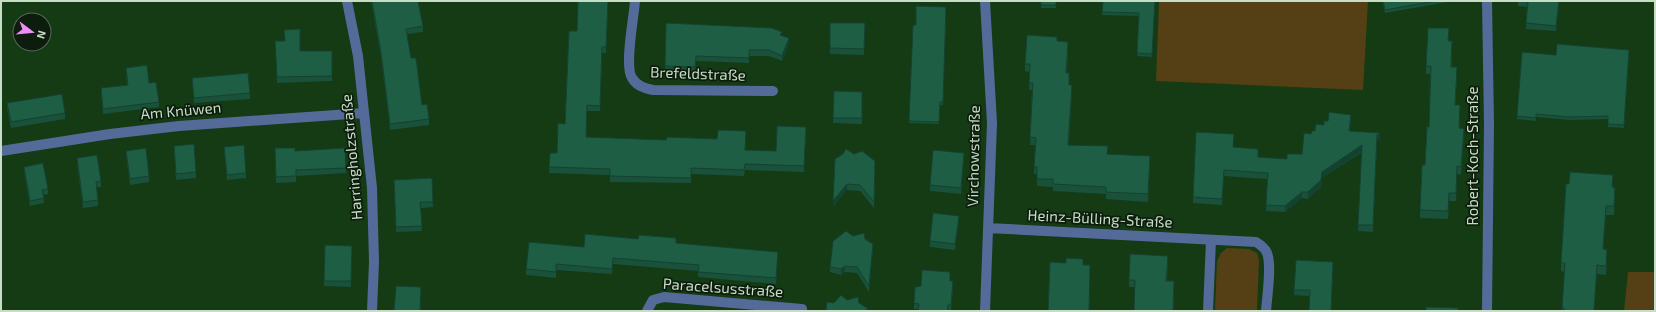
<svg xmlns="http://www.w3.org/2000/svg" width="1656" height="312" font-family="'Exo 2',sans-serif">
<rect width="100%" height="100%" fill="#143b14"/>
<path fill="#544014" d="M1159,1H1368L1363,90L1156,81Z
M1227,248L1249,249L1257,253L1259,260L1257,311H1215L1217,261L1221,253Z
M1628,272H1655V311H1624Z"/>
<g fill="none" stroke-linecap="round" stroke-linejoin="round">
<path stroke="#546b99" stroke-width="10" d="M347,1L358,56L372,188L374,262L372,311
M635,1C634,17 624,66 632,78C637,86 644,88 653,90L773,91
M1,151L110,134L179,126L364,113
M988,228L1256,242C1261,245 1265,248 1267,253C1272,265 1267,297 1266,311
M647,311L653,300L664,297L802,309V311
M985,311L992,123L985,1
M1208,311L1211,240
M1487,311L1489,124L1487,1"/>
</g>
<path fill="#19513b" d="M371,1H418L423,26V32L407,34L411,58L422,105L429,119V125L390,130L381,57Z
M608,1L606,53H602L600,111H587L586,137L746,150L776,151L806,127L804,172L745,170L744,176L691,174V183L610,182V175L549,173L550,153H557L565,124L577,31Z
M1041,1H1056V8H1041Z
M1103,1H1155L1152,57L1137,56L1139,16L1102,15Z
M1382,1H1453L1385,13Z
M1518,1H1559L1556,31L1526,29L1527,7L1518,6Z
M946,7L943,105H940L939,124L909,123L913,25H916Z
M666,23L782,36L789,44L782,61L769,56H749V63L696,61L695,72L665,71Z
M830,23H865L864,55L830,54Z
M1449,36V41L1452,67L1457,75L1455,105L1460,113V128L1464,137L1461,175L1457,174L1456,201H1449L1448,219L1420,218V210L1429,127L1430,74H1426V66Z
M275,41L300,51H332V81L277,83Z
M1068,49L1067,73L1069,85L1072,92L1069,145L1108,154L1150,164L1148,202L1106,199V194L1053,191V187L1037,186V174H1034L1035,145H1030L1032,90H1029L1030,72L1025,71V64Z
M1629,50L1624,128L1608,127V119L1570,120L1536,117V121L1517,119V116L1556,55Z
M126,68L149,83L159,102V107L103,114L101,94V88L127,85L126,74Z
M192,78L250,93V99L194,103Z
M834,91L862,92V124L833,123Z
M7,103L65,113V119L11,128L7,108Z
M1351,121L1350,131L1380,139L1377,141L1373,232L1358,231L1362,152L1322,178L1321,187L1308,199L1302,198L1285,212L1266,211L1267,179L1224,176L1222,205L1193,203V197L1233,147L1258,157L1287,159L1302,154L1311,134L1315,131Z
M174,146L196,172V178L176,180Z
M224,147L246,173V178L227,180Z
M275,148L295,151L346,168V173L296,176V182L276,183Z
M126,151L149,176V182L130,185L126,156Z
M854,154L875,161L874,208L860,191L847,190L833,207Z
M77,158L101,181V187H96L98,200V206L83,208L77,164Z
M964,158L961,194L930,191V185Z
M24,167L48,189V194L43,195L44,203L30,206L24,172Z
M432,178L433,207L421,208L422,231L396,232L394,180Z
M1613,184V187L1615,196L1614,215H1606L1603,249L1607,259L1606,275L1597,274L1594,310L1599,311H1562L1564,272L1561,271V263Z
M959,221L955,250L930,247V241Z
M853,236L865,239L873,250L869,292L857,273L845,272L841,275L830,272V267Z
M638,239L676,243L778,258L776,284L698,277V271L613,264L612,274L556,270V278L526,275V269L584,247Z
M325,245L352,246L351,287L324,286Z
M1296,260L1333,262L1310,296L1294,295Z
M1168,264L1167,281L1174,289L1173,311H1134L1135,287H1129V280Z
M950,281L953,287L951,310L914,309V303Z"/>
<path fill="#144230" d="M1559,1V6L1556,31V26Z
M789,38V44L782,61V56Z
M1072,85V92L1068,152V145Z
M1351,115V121L1349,138V131Z
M1464,129V137L1461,175V167Z
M1380,133V139L1377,141L1373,232L1377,135Z
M1362,145V151L1322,178L1321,187L1308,199V192L1322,172Z
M964,153V158L961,194V188Z
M847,184V190L833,207V201Z
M1615,188V196L1614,215V206Z
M1302,192V198L1285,212V206Z
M1606,206V215L1603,258V249Z
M959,216V221L955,250V244Z
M873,244V250L869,292V286Z
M1607,250V259L1606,275V266Z
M1597,265V274L1594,311Z
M845,266V272L841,275V269Z"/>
<path fill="#1d5e45" stroke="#144230" d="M372,1H418L423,26L406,29L411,58H416L422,105L427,104L429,119L390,124L381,52Z
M578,1H608L606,47H602L600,106L587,105L586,137L666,140L667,137L717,139L718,130L746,131L745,150L776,151L777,126L806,127L804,166L745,164L744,170L691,168V178L610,176V169L549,167L550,153H557L558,123L565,124L569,31H577Z
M1041,1H1056V5H1041Z
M1103,1H1155L1152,54L1137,53L1139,13L1102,12Z
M1383,1H1436L1385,10Z
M1520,1H1559L1556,26L1526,23L1528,2Z
M916,6L946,7L943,102H940L939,122L909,121L913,25H916Z
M666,23L772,28L782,32L780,35L789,38L782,56L769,50H749V58L696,56L695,67L665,66Z
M830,23H865L864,49L830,48Z
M1428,28H1449L1448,41H1452L1451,67H1457L1455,105H1460L1459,128L1464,129L1461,167L1457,166L1456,193H1449L1448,211L1420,210L1422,165H1425L1427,126L1429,127L1431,66H1426Z
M300,29V51H332V76L277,77L275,41H285L284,30Z
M1027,35L1057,37V41L1068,42L1066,73H1069V85H1072L1068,145L1108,146L1107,154L1150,156L1148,194L1106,192V187L1053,184V179H1037V167H1034L1036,138L1030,137L1033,83H1029L1030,64H1025Z
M1557,44L1629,50L1624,125L1608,124V116L1570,117L1536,114V118L1517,116L1522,52L1556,55Z
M147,65L149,83L156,82L159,102L103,109L101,88L128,85L126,68Z
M248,73L250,93L194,98L192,78Z
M834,91L862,92V118H833Z
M62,94L65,113L11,122L7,103Z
M1329,112L1351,115L1349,131L1380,133L1377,135L1373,225H1358L1362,145L1322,172L1321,180L1308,192H1302L1285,206L1266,205L1268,173L1224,170L1222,199L1193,197L1196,132L1234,134L1233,147L1258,149V157L1287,159V154H1302L1304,133L1311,134L1312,131H1315L1316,124L1324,125V121H1328Z
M194,144L196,172L176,174L174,146Z
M244,145L246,173L227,175L224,147Z
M146,148L149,176L130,179L126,151Z
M275,148H295V151L345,148L346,168L296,170V176L276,177Z
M846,149L854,154L862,151L875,161L874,202L860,185L847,184L833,201L835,159L843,154Z
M933,150L964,153L961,188L930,185Z
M97,155L101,181L96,182L98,200L83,202L77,158Z
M43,163L48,189L42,190L44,198L30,201L24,167Z
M1570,172L1613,175L1612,187L1615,188L1614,206H1606L1603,249L1607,250L1606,266L1597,265L1594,310H1599V311H1564V308H1562L1565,263H1561L1566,184H1569Z
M432,178L433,202H420L422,226L396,227L394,180Z
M933,213L959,216L955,244L930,241Z
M846,231L853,236L864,233L865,239L873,244L869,286L857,267L845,266L841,269L830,267L833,241Z
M585,234L638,239L639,235L676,238V243L778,252L776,278L698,272L699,265L613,258L612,269L556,264V272L526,269L529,242L584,247Z
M325,245L352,246L351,281H324Z
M1130,254L1168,256L1166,281H1174L1173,311H1134L1135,280H1129Z
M1066,258L1083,259V265H1090L1089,311H1048L1050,262L1066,263Z
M1296,260L1333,262L1331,311H1309L1310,290H1294Z
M922,270L950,272V281H953L951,305H948L947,311H918L919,304L914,303L915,287L921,286Z
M396,286L421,287L420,311H394Z
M841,295L847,300L858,297L859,303L867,308V311H826L827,302L834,303Z
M1426,307L1458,308V311H1426Z"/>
<g text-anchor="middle" stroke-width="3.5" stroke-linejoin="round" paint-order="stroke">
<g font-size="15" fill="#c7ddc6" stroke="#0d1d0d">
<text transform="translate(698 74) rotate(2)" y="5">Brefeldstraße</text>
<text transform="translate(181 111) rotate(-5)" y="5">Am Knüwen</text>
<text transform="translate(974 156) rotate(-89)" y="5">Virchowstraße</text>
<text transform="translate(1473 156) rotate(-90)" y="5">Robert-Koch-Straße</text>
<text transform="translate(352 157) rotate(-95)" y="5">Harringholzstraße</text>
<text transform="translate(1100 219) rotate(3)" y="5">Heinz-Bülling-Straße</text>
<text transform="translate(723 288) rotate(4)" y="5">Paracelsusstraße</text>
</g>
</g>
<rect width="1656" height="312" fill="none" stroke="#c7ddc6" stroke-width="4"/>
<g transform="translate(32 32) rotate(106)"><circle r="19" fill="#0d1d0d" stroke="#576a57"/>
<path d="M0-3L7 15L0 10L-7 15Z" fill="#ee8cf8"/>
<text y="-6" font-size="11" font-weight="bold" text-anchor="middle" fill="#c7ddc6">N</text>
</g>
</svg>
